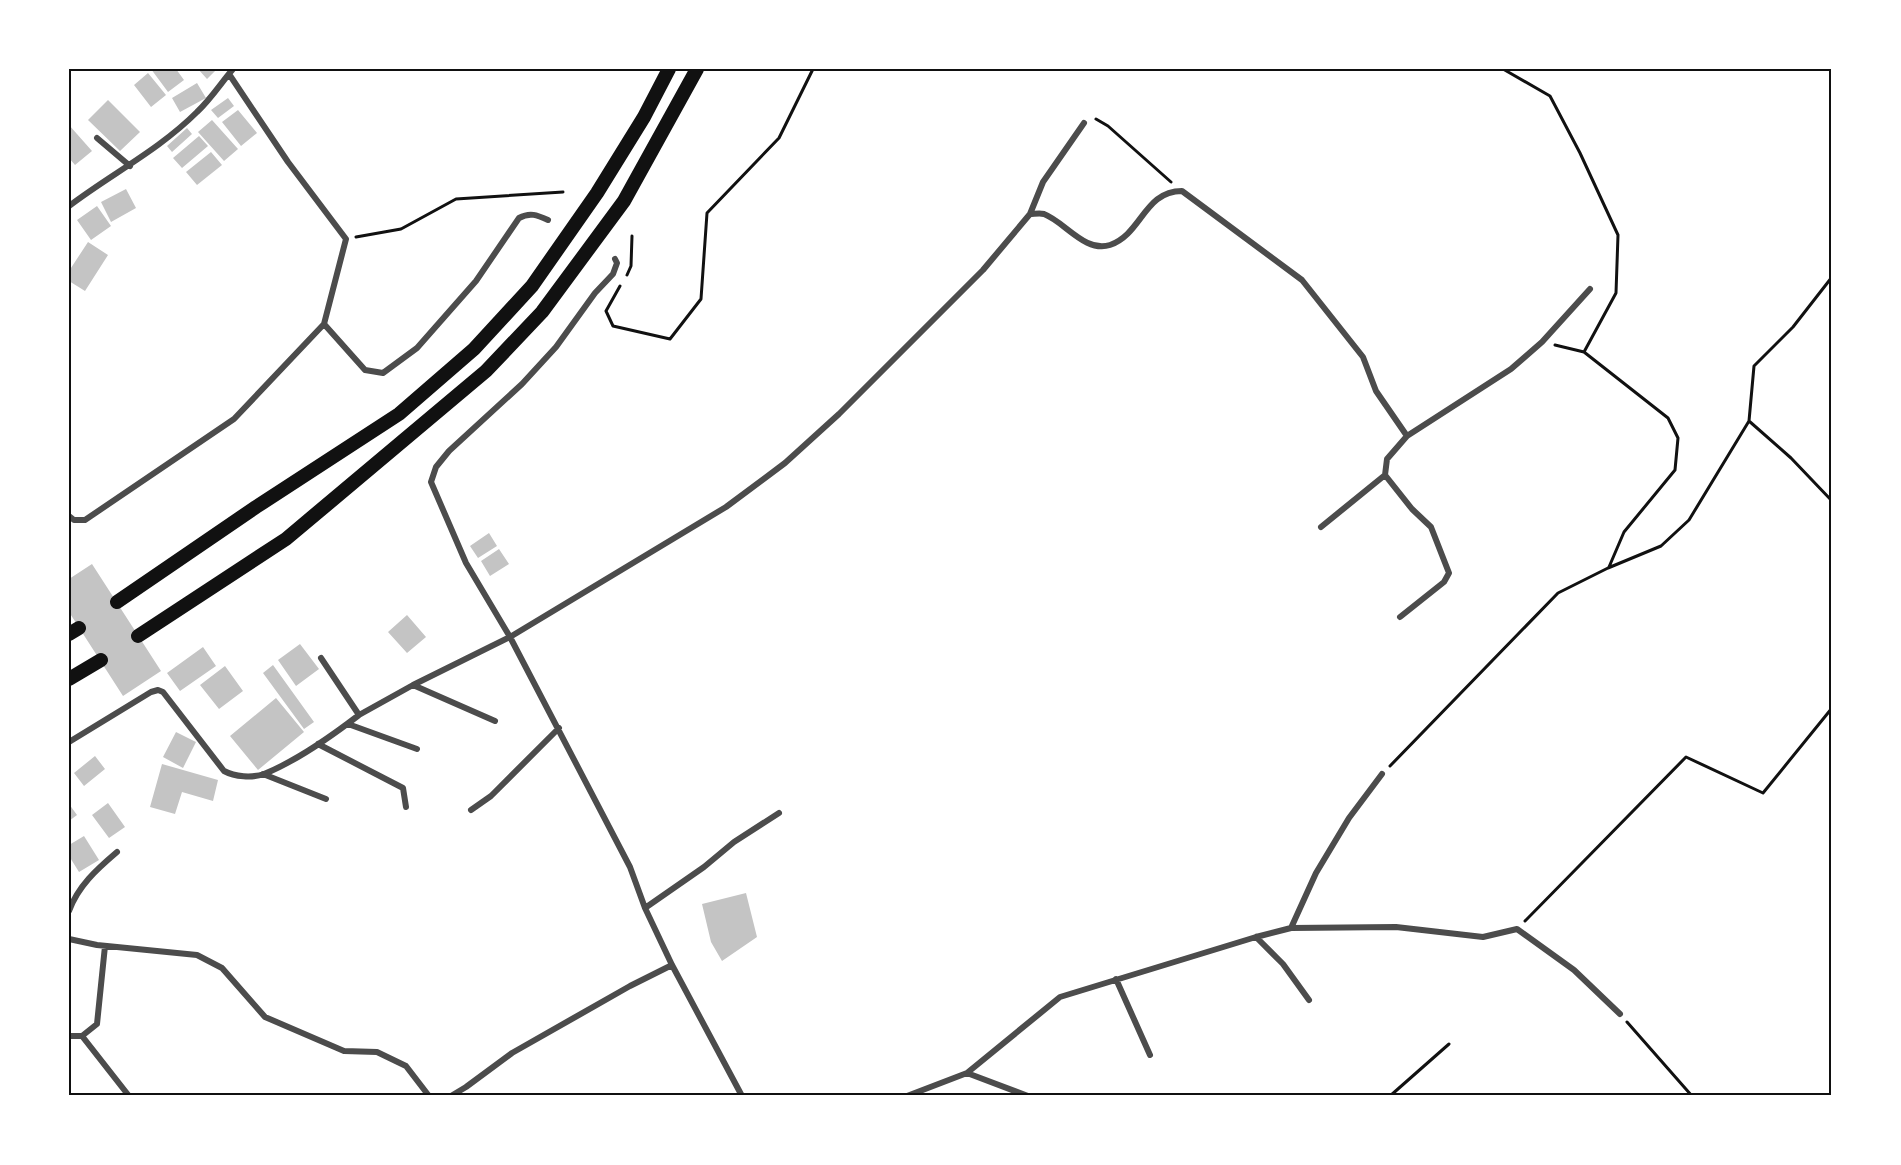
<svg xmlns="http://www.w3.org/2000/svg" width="1901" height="1165" font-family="'IBM Plex Serif',serif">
<rect width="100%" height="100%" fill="#fff"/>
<path fill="#c4c4c4" d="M151,69H176L184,80L168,92Z
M198,69H217L207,79Z
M148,73L166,95L151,107L134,85Z
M197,83L206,98L180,112L172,98Z
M228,98L234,106L218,118L211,110Z
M108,100L140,132L120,151L88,120Z
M238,110L257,133L241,146L222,122Z
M212,120L238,149L224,161L198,132Z
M69,125L92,151L75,165L69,158Z
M187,128L192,134L172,152L167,146Z
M199,136L208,146L182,168L173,158Z
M211,152L222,165L197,185L186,172Z
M126,189L136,208L111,222L101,202Z
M97,206L111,226L91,240L77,220Z
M88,242L108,255L85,291L69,281V271Z
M489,533L497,546L478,558L470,546Z
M499,549L509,564L490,576L481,561Z
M92,564L161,671L123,696L69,612V579Z
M407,615L426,637L407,653L388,632Z
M300,644L319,669L296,686L278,660Z
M203,647L216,666L180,691L167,673Z
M273,665L314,722L304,729L263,673Z
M225,666L243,691L219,709L200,685Z
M276,698L304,732L258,770L230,736Z
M176,732L196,742L183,768L163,757Z
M95,756L105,769L84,786L74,773Z
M162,764L218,780L213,801L182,792L175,814L150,807Z
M108,803L125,827L109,838L92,815Z
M69,804L77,815L69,821Z
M84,836L99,860L79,872L69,856V845Z
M746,893L757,937L722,961L711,942L702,904Z"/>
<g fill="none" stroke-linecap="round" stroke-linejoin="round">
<path stroke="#111" stroke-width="3" d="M1503,69L1550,96L1580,153L1618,235L1616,293L1584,352
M1096,119L1108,126L1171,182
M356,237L401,229L456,199L563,192
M627,275L631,266L632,236
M620,286L606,311L613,326L670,339L701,299L707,213L779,138L813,69
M1555,345L1584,352L1668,418L1678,438L1675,470L1624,532L1609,567
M1749,421L1791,458L1832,501
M1390,766L1558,593L1608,568L1661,546L1689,520L1749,421L1754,366L1793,327L1832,277
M1525,921L1686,757L1763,793L1832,708
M1627,1022L1692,1096
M1390,1096L1449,1044"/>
<path stroke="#4c4c4c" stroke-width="6" d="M97,138L130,166
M69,206C111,174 159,150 197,112C211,99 221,83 233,69
M1030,214C1034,214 1040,213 1044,214C1065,222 1085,253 1110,245C1142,234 1144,191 1182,191L1302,280L1363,357L1376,391L1407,436L1387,459L1385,475L1321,527
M615,259L617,263L613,274L595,293L556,347L522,384L449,451L436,467L431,482L466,563L510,637L726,507L785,463L839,414L983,270L1030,214L1043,182L1084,123
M324,324L365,370L383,373L417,348L476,281L519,218C530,212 537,215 548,220
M1407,436L1511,369L1542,342L1590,289
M1385,475L1412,509L1431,527L1449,573L1444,582L1400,617
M69,516L74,520H85L234,419L324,324L346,239L288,162L229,74
M413,685L495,721
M359,715L413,685L510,637L630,867L645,908L672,965L742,1096
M348,724L417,749
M69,742L151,692L158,690L163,692L224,771C235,777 252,778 264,774C294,762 333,735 359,715L321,658
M318,744L403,788L406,807
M263,774L326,799
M471,810L491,796L559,728
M645,908L704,867L734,842L779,813
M69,911C78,886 97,869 117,852
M1291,928L1316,873L1349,818L1382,774
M1256,937L1283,964L1309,1000
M69,939L97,945L197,955L222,968L265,1017L344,1051L377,1052L406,1066L429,1096
M1116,979L1150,1055
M69,1036H82L97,1024L105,946
M82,1036L129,1096
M967,1073L1028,1096
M451,1096L466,1087L512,1053L630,986L672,965
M907,1096L967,1073L1060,997L1256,937L1291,928L1396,927L1483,937L1517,929L1574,970L1620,1014"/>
<path stroke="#111" stroke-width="14" d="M117,602L256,507L399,414L474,349L532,286L597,193L644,117L669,69
M69,634L79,628
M138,636L286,539L486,371L542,312L624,201L697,69
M69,679L101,660"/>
</g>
<rect width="1901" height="1165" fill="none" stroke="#ffffff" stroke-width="141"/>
<rect x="70" y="70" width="1760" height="1024" fill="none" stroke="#111" stroke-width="2"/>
</svg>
